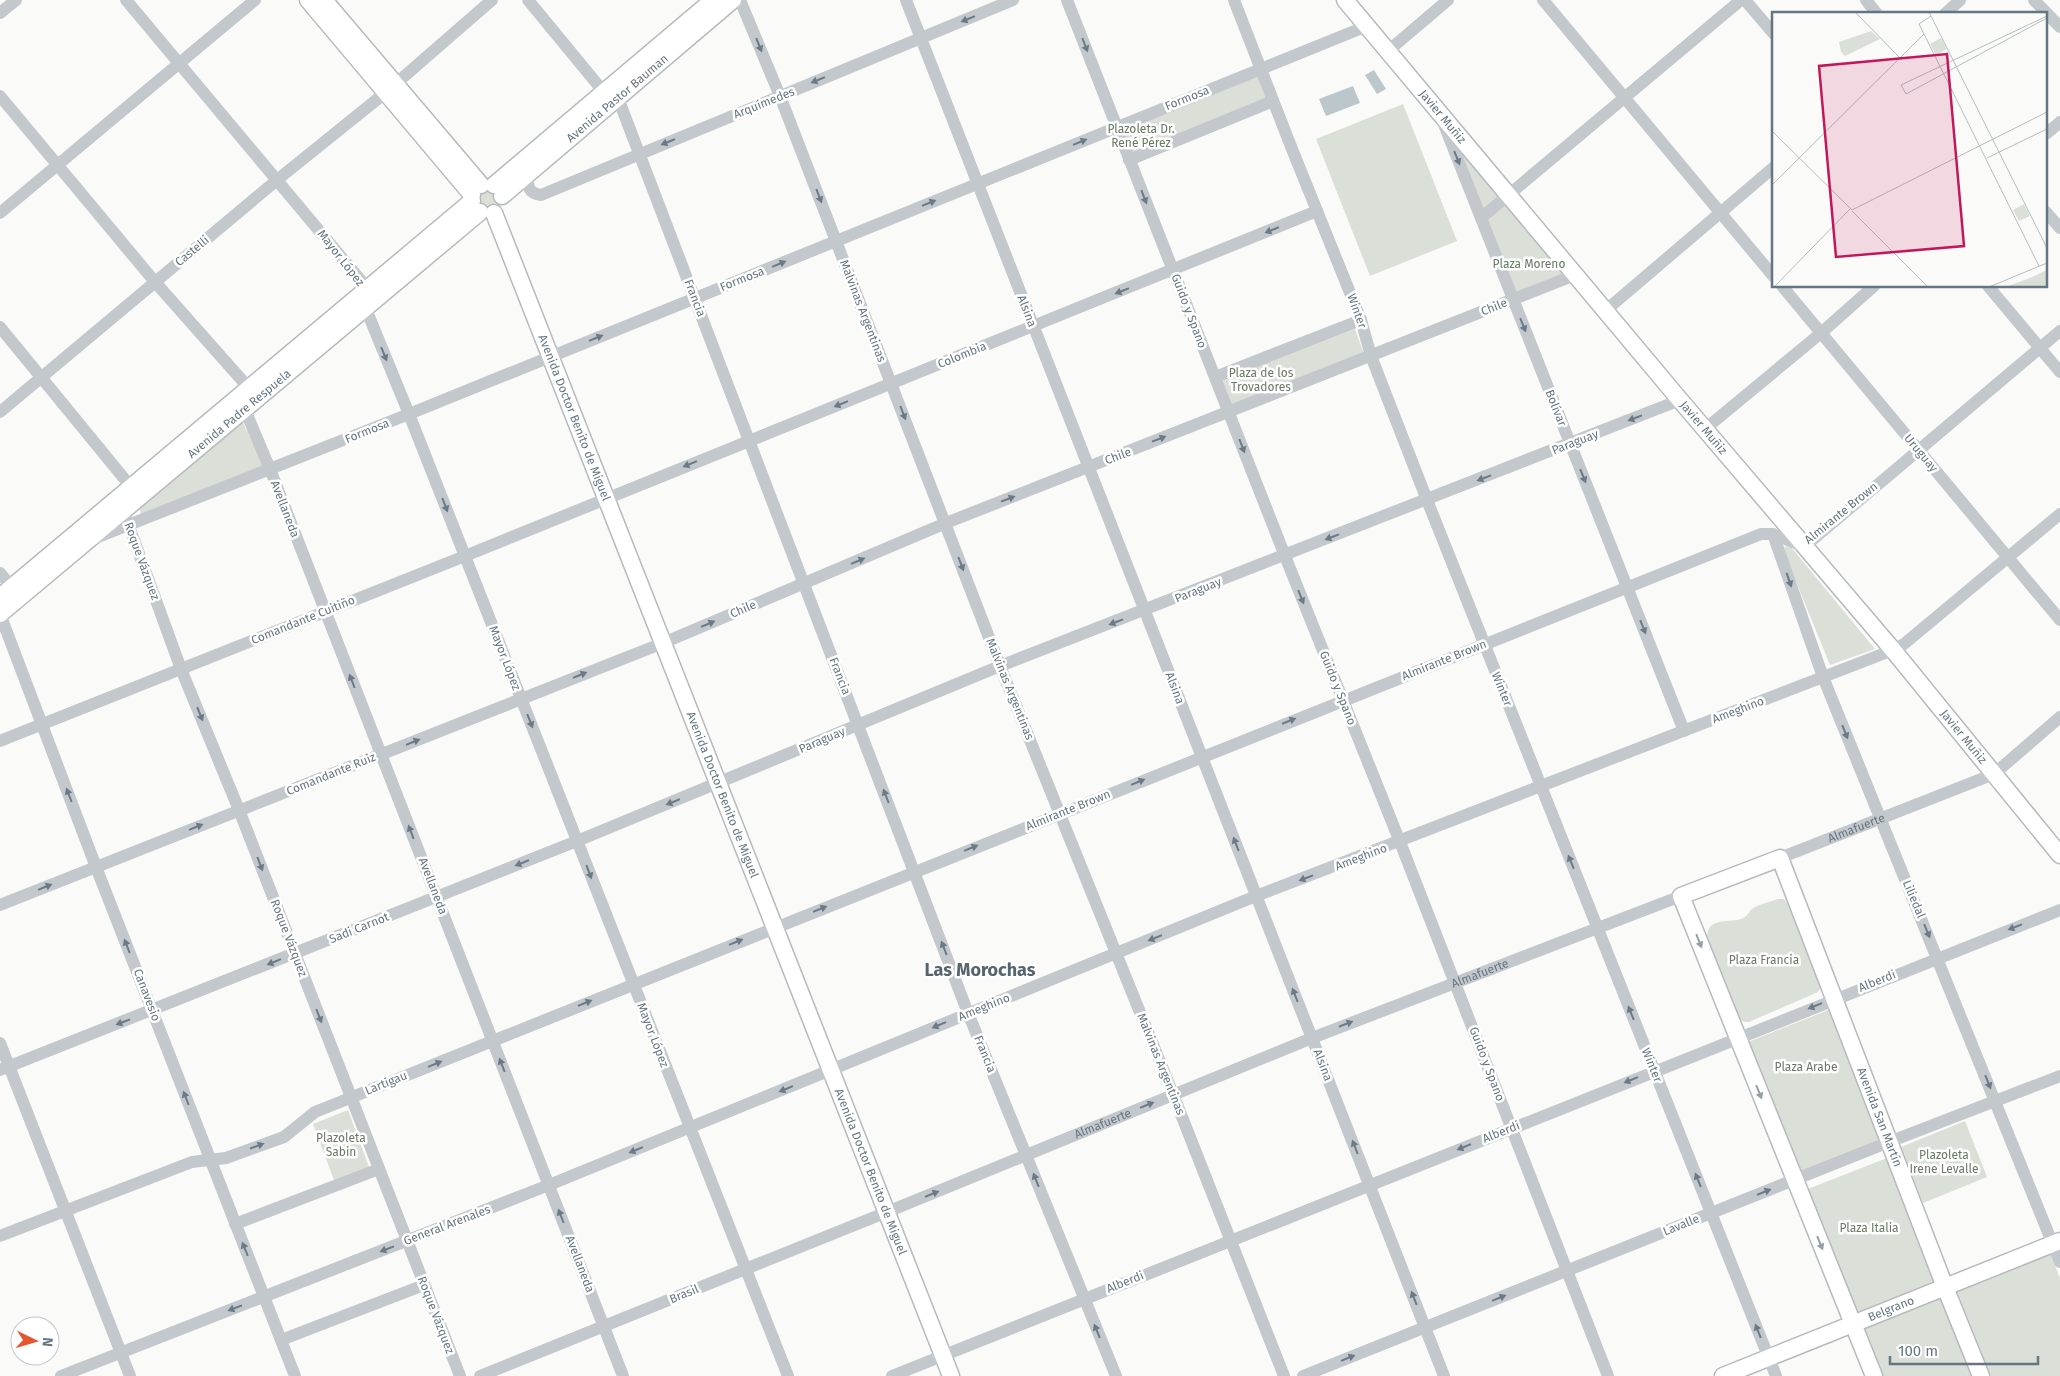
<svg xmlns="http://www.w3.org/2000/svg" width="2060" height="1376" font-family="'Fira Sans',sans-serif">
<rect width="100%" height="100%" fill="#fafaf8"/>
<path fill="#dadfd7" d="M1258,73L1269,97L1132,154L1122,129Z
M1403,104L1457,241L1370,276L1316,139Z
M1449,128L1504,195L1483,213Z
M478 199a9 9 0 1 1 18 0a9 9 0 1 1-18 0Z
M1508,199L1571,274L1516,295L1485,218Z
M1355,329L1364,354L1232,406L1222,380Z
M242,421L264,466L141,515L139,506Z
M1785,546L1791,547L1875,649L1830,665L1784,552Z
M1778,899H1784L1788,904L1822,986L1818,992L1749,1022H1744L1740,1019L1707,940C1706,917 1726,923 1741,919C1747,917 1748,913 1752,909C1759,904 1770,902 1778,899Z
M1831,1009L1881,1142L1802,1173L1748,1042Z
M348,1110L369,1167L334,1180L313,1124Z
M1965,1121L1987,1177L1923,1203L1901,1147Z
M1887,1158L1936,1282L1857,1314L1808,1189Z
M2050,1253L2060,1278V1376H1991L1957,1291Z
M1942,1297L1974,1376H1881L1864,1328Z"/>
<path fill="#bbc7cb" d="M1374,70L1386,89L1377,94L1365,75Z
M1353,86L1360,103L1326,116L1319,99Z"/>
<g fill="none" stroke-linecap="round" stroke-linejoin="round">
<defs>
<g id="major">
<path d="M308,0L472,195"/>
<path d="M324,0L481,185"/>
<path id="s3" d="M1345,0L1680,400L1893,650L2060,855"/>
<path d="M494,185L713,0"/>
<path id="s4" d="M502,196L733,0"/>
<path id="s5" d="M494,213L951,1376"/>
<path d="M0,597L472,201"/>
<path id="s6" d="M0,614L480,212"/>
<path id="s7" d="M1723,1376L2060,1241"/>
<path id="s8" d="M1874,1376L1681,896L1780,858L1945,1287L1981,1376"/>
</g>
</defs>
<use href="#major" stroke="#b5babe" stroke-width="19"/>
<g stroke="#c3c8cc" stroke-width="12">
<path d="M126,0L363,283L366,291V309L409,414L788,1376"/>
<path d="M528,0L598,85L616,99L621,106L968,1013L1116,1376"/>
<path d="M740,0L780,96L1000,666L1173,1094L1284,1376"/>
<path d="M906,0L1444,1376"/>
<path d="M1067,0L1285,556L1400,842L1608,1376"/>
<path d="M1234,0L1290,144L1361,320L1371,356L1427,500L1776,1376"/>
<path d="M1543,0L1774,277"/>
<path d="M1745,0L1774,34"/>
<path d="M1866,0L1877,14"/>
<path d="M2034,0L2060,27"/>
<path d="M0,13L16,0"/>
<path d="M1945,14L1960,0"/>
<path d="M1388,51L1448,0"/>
<path d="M0,96L155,282L255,395"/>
<path d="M1443,122L1684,731"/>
<path d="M2046,134L2060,122"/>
<path d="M1129,160L1273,101"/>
<path d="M528,174C527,186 528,193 541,195L1013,0"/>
<path d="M2046,212L2060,228"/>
<path d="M0,213L255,0"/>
<path d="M1481,218L1741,0"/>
<path d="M1782,286L2060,620"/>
<path d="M1988,286L2060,372"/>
<path d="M1605,311L1774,167"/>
<path d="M0,327L136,493"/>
<path d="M1215,377L1361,320"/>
<path d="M240,404L245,410L270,469L623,1376"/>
<path d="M0,412L277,180L385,93L492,0"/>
<path d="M1705,429L1821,333L1874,286"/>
<path d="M126,518L181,669L239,810L460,1376"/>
<path d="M1773,534L1823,677L2060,1262"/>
<path d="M93,539L409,414L1367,26"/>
<path d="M0,573L17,593"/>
<path d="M0,614L96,867L295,1376"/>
<path d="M0,741L465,556L1317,211"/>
<path id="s1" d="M1780,858L1994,774L2060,717"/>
<path d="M0,905L663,643L946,523L1575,275"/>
<path d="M0,1043L130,1376"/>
<path d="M0,1070L577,841L1000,666L1680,400"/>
<path d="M235,1224L379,1169"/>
<path d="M0,1236L192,1162L226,1158L284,1137L315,1112L1761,534H1773L1803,546L1811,541L2060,331"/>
<path d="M281,1340L424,1285"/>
<path d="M61,1376L549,1185L1256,896L1893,650L1904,644L2060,514"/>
<path id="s2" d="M480,1376L887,1212L1312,1038L1681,896"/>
<path d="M892,1376L2060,910"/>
<path d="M1303,1376L1889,1142L2060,1076"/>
</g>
<use href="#major" stroke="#fff" stroke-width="16"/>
</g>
<defs><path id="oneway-solid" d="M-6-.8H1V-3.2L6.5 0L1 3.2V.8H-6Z" transform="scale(1.25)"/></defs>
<g fill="#6a7a87">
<use href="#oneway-solid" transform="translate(968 19) rotate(158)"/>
<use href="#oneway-solid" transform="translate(759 45) rotate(68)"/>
<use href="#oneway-solid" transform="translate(1085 45) rotate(69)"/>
<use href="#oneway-solid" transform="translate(818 80) rotate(158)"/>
<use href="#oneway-solid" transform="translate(668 142) rotate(158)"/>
<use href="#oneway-solid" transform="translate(1080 142) rotate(-22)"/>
<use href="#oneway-solid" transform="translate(1457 158) rotate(68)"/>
<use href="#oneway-solid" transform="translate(819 196) rotate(69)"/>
<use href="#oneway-solid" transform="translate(1144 197) rotate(69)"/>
<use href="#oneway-solid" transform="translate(929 203) rotate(-22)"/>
<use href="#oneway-solid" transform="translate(1272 230) rotate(158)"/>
<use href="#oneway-solid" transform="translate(779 264) rotate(-22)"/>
<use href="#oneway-solid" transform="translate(1122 291) rotate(158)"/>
<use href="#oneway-solid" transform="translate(1523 325) rotate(68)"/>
<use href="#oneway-solid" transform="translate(596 338) rotate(-22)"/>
<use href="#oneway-solid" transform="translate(384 354) rotate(68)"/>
<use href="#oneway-solid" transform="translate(841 404) rotate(158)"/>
<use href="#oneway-solid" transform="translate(903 413) rotate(69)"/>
<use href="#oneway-solid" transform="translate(1635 418) rotate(159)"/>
<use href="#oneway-solid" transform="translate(1159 439) rotate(-21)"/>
<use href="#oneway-solid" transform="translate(1242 446) rotate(69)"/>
<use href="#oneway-solid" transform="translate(690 464) rotate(158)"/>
<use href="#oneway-solid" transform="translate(1583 476) rotate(68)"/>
<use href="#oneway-solid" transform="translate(1484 478) rotate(159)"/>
<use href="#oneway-solid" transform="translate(1008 499) rotate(-21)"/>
<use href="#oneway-solid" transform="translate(445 505) rotate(69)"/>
<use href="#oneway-solid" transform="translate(1332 537) rotate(159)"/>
<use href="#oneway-solid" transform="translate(858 561) rotate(-23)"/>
<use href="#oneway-solid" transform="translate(961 564) rotate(69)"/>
<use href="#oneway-solid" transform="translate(1789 580) rotate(71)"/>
<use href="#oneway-solid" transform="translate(1301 597) rotate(68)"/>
<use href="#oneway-solid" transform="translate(1116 622) rotate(159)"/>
<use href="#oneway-solid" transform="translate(708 624) rotate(-23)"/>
<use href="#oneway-solid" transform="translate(1643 627) rotate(68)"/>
<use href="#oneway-solid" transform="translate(580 675) rotate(-22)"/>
<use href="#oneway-solid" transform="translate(352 681) rotate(-111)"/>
<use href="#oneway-solid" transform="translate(200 714) rotate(68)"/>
<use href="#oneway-solid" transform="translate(530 721) rotate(68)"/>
<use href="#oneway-solid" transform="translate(1289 721) rotate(-22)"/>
<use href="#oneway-solid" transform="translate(1845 732) rotate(68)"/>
<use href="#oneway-solid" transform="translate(413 742) rotate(-22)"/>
<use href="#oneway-solid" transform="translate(1138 782) rotate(-22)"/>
<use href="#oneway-solid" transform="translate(69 795) rotate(-111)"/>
<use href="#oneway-solid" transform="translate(886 796) rotate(-111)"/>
<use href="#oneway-solid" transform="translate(673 802) rotate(158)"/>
<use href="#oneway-solid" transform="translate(196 827) rotate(-22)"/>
<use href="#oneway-solid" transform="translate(411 832) rotate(-111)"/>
<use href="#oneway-solid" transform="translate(1236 844) rotate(-111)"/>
<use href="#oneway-solid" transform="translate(971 848) rotate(-22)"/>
<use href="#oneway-solid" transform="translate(1571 862) rotate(-112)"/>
<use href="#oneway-solid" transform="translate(522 863) rotate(158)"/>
<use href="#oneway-solid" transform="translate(260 864) rotate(69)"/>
<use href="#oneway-solid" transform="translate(589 872) rotate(69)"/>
<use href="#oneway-solid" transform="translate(1306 878) rotate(159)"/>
<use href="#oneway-solid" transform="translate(45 887) rotate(-22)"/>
<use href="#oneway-solid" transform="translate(820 909) rotate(-22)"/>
<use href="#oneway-solid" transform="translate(2015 927) rotate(159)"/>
<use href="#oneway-solid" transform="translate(1927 931) rotate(67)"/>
<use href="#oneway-solid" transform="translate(1155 938) rotate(158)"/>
<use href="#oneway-solid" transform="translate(736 942) rotate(-22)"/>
<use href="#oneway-solid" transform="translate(127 946) rotate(-111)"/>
<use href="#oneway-solid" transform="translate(944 948) rotate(-111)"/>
<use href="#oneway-solid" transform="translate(274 962) rotate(158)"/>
<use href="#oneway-solid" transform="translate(1295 995) rotate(-111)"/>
<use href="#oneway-solid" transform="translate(585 1003) rotate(-22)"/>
<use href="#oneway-solid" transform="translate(1815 1006) rotate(158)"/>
<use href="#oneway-solid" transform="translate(1631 1013) rotate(-112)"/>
<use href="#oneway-solid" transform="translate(319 1016) rotate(69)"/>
<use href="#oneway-solid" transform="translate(123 1022) rotate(159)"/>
<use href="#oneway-solid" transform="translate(1346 1024) rotate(-21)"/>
<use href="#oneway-solid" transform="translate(939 1025) rotate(157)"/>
<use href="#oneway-solid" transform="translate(435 1064) rotate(-22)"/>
<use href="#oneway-solid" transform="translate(502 1065) rotate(-111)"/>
<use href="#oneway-solid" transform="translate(1631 1080) rotate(158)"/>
<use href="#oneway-solid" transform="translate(1988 1082) rotate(68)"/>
<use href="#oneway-solid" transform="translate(786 1089) rotate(158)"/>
<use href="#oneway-solid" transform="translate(186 1098) rotate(-111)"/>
<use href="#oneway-solid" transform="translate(1147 1105) rotate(-22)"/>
<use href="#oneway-solid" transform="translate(257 1146) rotate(-20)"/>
<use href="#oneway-solid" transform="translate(1355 1147) rotate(-111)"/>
<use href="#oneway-solid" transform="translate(1464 1147) rotate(158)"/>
<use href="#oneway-solid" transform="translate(636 1150) rotate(158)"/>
<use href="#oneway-solid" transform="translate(1036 1180) rotate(-112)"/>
<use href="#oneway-solid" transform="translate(1698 1180) rotate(-112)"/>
<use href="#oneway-solid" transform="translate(1764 1192) rotate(-22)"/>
<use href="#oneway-solid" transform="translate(932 1194) rotate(-22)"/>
<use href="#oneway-solid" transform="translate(561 1216) rotate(-111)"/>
<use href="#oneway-solid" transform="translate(245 1249) rotate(-112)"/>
<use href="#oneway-solid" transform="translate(387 1249) rotate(159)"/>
<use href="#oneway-solid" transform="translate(1414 1298) rotate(-111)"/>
<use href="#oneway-solid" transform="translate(1499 1298) rotate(-22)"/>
<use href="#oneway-solid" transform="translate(235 1308) rotate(159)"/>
<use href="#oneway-solid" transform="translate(1097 1331) rotate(-112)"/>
<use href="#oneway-solid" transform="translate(1758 1331) rotate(-112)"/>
<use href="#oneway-solid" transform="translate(1348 1358) rotate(-22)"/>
</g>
<g fill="#939fa8">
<use href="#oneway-solid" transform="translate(1699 941) rotate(68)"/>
<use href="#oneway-solid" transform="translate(1759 1092) rotate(68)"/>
<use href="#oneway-solid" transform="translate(1820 1243) rotate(68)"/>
</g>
<g text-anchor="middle" stroke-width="5" stroke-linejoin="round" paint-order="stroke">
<g font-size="12" fill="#657683" stroke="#fff">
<text dy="4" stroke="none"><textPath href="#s4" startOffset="151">Avenida Pastor Bauman</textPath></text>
<text transform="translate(1187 98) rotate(-22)" y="4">Formosa</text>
<text transform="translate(764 103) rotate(-22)" y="4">Arquímedes</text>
<text dy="4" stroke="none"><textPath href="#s3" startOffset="152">Javier Muñiz</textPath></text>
<text transform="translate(192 251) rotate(-40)" y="4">Castelli</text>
<text transform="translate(341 258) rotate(52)" y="4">Mayor López</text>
<text transform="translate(742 279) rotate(-22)" y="4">Formosa</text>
<text transform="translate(695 298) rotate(69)" y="4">Francia</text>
<text transform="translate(1494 307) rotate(-22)" y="4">Chile</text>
<text transform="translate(863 311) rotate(69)" y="4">Malvinas Argentinas</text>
<text transform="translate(1027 311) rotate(69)" y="4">Alsina</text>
<text transform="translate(1189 311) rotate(69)" y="4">Guido y Spano</text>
<text transform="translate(1357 311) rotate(70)" y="4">Winter</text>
<text transform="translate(962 355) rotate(-22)" y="4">Colombia</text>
<text transform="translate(1556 408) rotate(68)" y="4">Bolívar</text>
<text dy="4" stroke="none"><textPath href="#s6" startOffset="312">Avenida Padre Respuela</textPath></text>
<text dy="4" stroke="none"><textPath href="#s5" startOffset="220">Avenida Doctor Benito de Miguel</textPath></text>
<text dy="4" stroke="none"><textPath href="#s3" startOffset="558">Javier Muñiz</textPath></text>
<text transform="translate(367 431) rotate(-22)" y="4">Formosa</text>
<text transform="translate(1575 442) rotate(-21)" y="4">Paraguay</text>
<text transform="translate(1921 453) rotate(50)" y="4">Uruguay</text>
<text transform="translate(1118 456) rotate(-21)" y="4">Chile</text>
<text transform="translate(285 509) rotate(69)" y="4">Avellaneda</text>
<text transform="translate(1841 513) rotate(-39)" y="4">Almirante Brown</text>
<text transform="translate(142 561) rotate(70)" y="4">Roque Vázquez</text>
<text transform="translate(1198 590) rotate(-22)" y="4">Paraguay</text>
<text transform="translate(743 609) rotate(-23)" y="4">Chile</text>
<text transform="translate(303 620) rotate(-22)" y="4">Comandante Cuitiño</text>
<text transform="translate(505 658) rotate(69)" y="4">Mayor López</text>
<text transform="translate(1444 660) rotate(-22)" y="4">Almirante Brown</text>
<text transform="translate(840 676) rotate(69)" y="4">Francia</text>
<text transform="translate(1175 688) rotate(69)" y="4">Alsina</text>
<text transform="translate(1338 688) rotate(68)" y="4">Guido y Spano</text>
<text transform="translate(1010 689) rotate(68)" y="4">Malvinas Argentinas</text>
<text transform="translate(1502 689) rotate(68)" y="4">Winter</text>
<text transform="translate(1738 710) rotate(-21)" y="4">Ameghino</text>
<text dy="4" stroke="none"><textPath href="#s3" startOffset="962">Javier Muñiz</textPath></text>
<text transform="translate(822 740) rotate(-23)" y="4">Paraguay</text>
<text transform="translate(331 774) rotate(-22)" y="4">Comandante Ruiz</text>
<text dy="4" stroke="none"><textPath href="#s5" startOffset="625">Avenida Doctor Benito de Miguel</textPath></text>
<text transform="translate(1068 810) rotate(-22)" y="4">Almirante Brown</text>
<text dy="4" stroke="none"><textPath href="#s1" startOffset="82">Almafuerte</textPath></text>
<text transform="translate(1361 857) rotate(-21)" y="4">Ameghino</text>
<text transform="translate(433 886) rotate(69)" y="4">Avellaneda</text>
<text transform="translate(1914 899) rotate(67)" y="4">Liliedal</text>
<text transform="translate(359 928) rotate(-22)" y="4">Sadi Carnot</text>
<text transform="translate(289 938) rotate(69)" y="4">Roque Vázquez</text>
<text dy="4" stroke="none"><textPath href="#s2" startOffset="1078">Almafuerte</textPath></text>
<text transform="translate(1877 981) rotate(-22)" y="4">Alberdi</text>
<text transform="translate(147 995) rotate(69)" y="4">Canavesio</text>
<text transform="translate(984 1007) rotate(-22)" y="4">Ameghino</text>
<text transform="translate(653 1035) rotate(69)" y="4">Mayor López</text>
<text transform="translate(985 1054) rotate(68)" y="4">Francia</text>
<text transform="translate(1161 1064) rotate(68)" y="4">Malvinas Argentinas</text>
<text transform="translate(1487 1064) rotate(69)" y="4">Guido y Spano</text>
<text transform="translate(1323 1065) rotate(69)" y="4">Alsina</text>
<text transform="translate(1652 1065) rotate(68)" y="4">Winter</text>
<text transform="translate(386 1083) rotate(-22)" y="4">Lartigau</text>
<text dy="4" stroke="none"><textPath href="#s8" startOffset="901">Avenida San Martín</textPath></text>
<text dy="4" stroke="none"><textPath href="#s2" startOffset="672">Almafuerte</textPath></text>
<text transform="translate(1501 1132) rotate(-22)" y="4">Alberdi</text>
<text dy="4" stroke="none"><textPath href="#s5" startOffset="1030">Avenida Doctor Benito de Miguel</textPath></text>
<text transform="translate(447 1225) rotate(-21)" y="4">General Arenales</text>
<text transform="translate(1681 1225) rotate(-22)" y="4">Lavalle</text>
<text transform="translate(580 1264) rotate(69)" y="4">Avellaneda</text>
<text transform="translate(1125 1282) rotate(-22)" y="4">Alberdi</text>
<text transform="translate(684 1294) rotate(-22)" y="4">Brasil</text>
<text dy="4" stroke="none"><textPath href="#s7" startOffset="181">Belgrano</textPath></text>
<text transform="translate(436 1315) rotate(69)" y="4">Roque Vázquez</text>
</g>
<g font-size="12" fill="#687a64" stroke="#fff">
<text x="1141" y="133">Plazoleta Dr.<tspan x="1141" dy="14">René Pérez</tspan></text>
<text x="1529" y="268">Plaza Moreno</text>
<text x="1261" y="377">Plaza de los<tspan x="1261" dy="14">Trovadores</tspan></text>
<text x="1764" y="964">Plaza Francia</text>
<text x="1806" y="1071">Plaza Arabe</text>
<text x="341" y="1142">Plazoleta<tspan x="341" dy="14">Sabin</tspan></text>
<text x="1944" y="1159">Plazoleta<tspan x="1944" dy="14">Irene Levalle</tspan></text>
<text x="1869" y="1232">Plaza Italia</text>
</g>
<g font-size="18" font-weight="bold" fill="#57646e" stroke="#fff">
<text x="980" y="976">Las Morochas</text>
</g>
</g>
<g transform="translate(1772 12)">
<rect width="275" height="275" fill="#fafaf8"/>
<path d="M99,19L108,27L73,44L69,40L67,30ZM169,26L175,37L164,43L158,32ZM252,192L258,204L247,209L241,198ZM275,258V275H233L258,266Z" fill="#dadfd7"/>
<path fill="none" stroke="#b5bdc2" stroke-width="1" d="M83,0L128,46M157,0L275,236M159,4L147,12L267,254M275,4L129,73L134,82L275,6M0,119L80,198M215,146L275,117M0,173L152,22M80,198L275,100M80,199L156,275M2,275L78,197M217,275L275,251"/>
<path fill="#c2185b" fill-opacity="0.15" stroke="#c2185b" stroke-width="2.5" d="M175,42L192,234L64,245L47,54Z"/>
<rect width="275" height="275" fill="none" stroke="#657683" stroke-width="2.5"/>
</g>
<g transform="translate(35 1341) rotate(95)"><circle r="24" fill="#ffffff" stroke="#c1c8cd"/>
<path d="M0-4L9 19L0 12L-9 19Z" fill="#e4572e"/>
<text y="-8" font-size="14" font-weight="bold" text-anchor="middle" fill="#657683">N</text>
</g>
<path d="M1890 1356v8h148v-8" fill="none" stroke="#657683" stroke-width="2.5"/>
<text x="1898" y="1356" font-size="15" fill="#657683" stroke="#ffffff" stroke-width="4" paint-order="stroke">100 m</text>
</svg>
